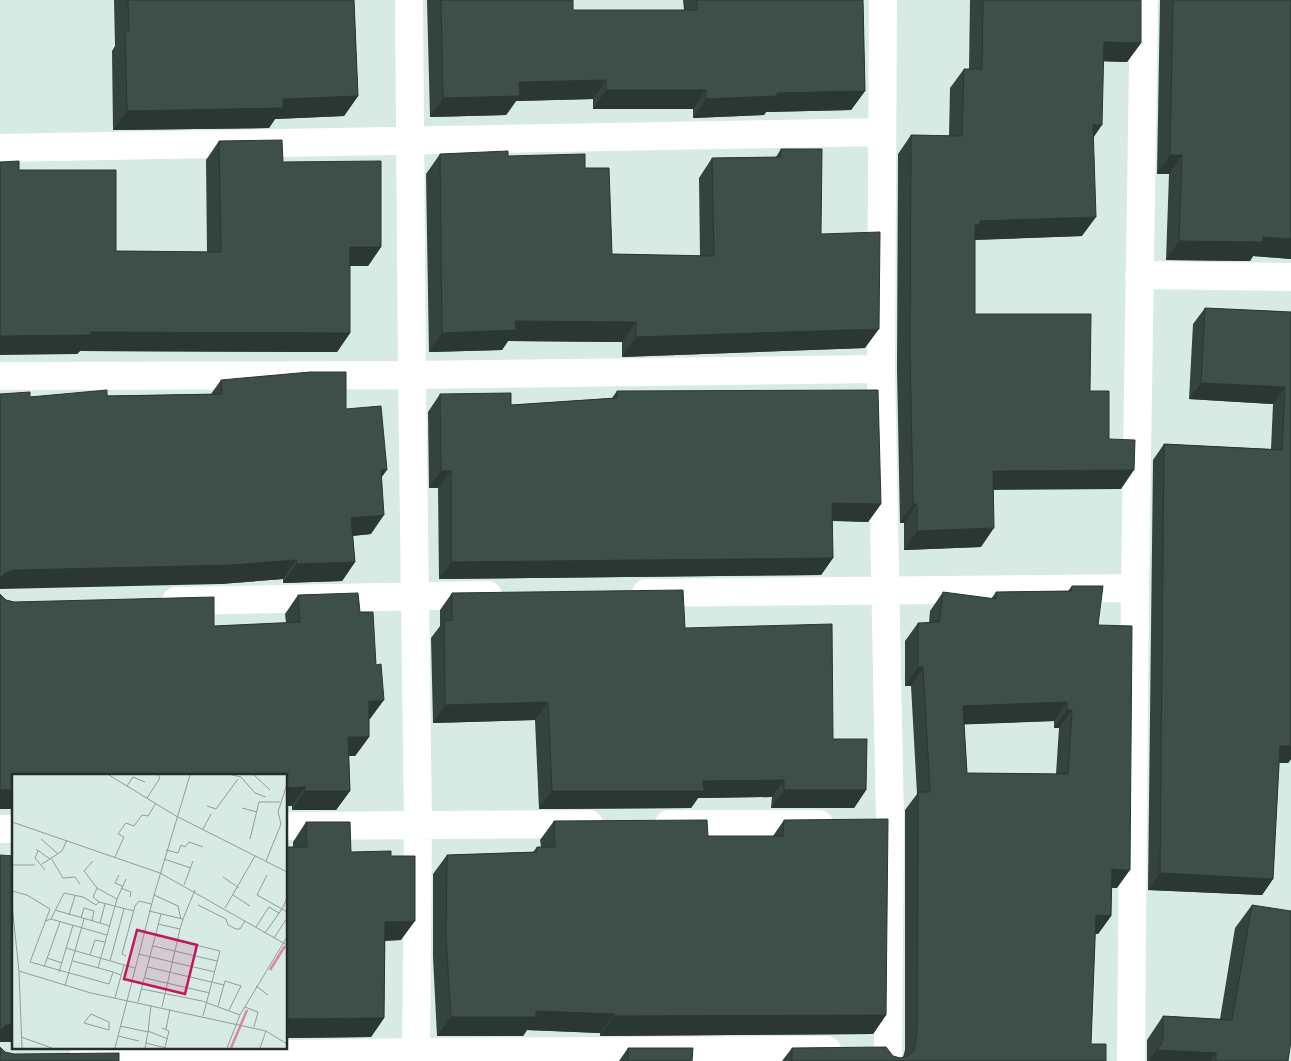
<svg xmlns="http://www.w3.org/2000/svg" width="1291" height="1061" font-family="Rubik,sans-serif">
<rect width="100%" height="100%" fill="#d7eae4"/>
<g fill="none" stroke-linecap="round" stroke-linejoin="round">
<path stroke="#fff" stroke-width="28" d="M409,0L412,375L418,825L416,1061
M883,0L881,369L890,823L888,1061
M0,148L882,132
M1139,275L1291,277
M0,376L412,375L881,369
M646,593L1135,588
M176,601L488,595
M669,824H819
M286,826L589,824
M0,829H14
M83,1057L416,1052L827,1050
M1131,1061L1135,588L1144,0"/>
</g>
<path fill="#35433f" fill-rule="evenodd" d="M114,0H354L358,96L344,116L275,119L269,128L113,130L112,51L115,46Z
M427,0H573V10H684L683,0H863L865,91L851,110L766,112L764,115L693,118V109H593V99L516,101L506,115L430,117Z
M970,0H1141V43L1127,62L1103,61L1093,138L1082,236L975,240V314L1090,391L1109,439L1121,489H994L981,547L904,550V523H900L897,369L898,154L911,135L949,136L950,88L964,69H969Z
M1160,0H1291V259L1253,256L1250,261L1166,260L1169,174H1157Z
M219,141L283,162L381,247L368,266H350V333L337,352L80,351L77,354L19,170L116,251L207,252L206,160Z
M781,149L821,234L865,348L622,357V342L508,341L502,350L429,352L426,174L440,154L508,156L585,168L612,254L700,256L699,178L712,158L776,157Z
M1205,308L1291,312V759L1288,763H1279L1273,879L1262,895L1148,890L1153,460L1164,444L1271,449L1273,404L1189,399L1193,324Z
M221,380L346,409L381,477L371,534L353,536L355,562L342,581L283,583V579L220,584L30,397L211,394Z
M617,391L881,504L868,522L832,521L833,558L821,575L439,579L438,488H429L428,412L440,394L511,405L612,398Z
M1072,586L1098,625L1117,888H1111V916L1098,934H1095L1091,1044L1106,1061H782L792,1048L893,1056L900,1058L903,1057L905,1050V810L917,794L911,686H905V641L918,623H929L930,611L943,592L991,599L996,592L1068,591ZM1054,721V728H1059L1056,774L967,773L964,724Z
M452,593L685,628L833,739L866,790L854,808H771L772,797L698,798L691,808L539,809L535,720L433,723L431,638L440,626V610Z
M0,595L6,600L14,602L214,626L286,623L285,614L298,595L370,719H369V737L355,756H349L350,791L336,810H292V806H286V775H14Z
M784,820L886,1015L873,1034L600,1036V1033L527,1030L523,1036H437L433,957V874L447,855L533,852L537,847H541L540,840L554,821L708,836H773Z
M306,822L351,852L391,856L401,940L385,941L384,1018L371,1037L286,1038V847H293V842Z
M1252,905L1288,1061H1147V1040L1163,1016L1220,1019L1235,928Z
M628,1048L692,1061H619Z"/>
<path fill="#2b3733" d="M1104,42L1141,43L1127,62L1090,61Z
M606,80L593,99L516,101L506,115L430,117L443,98L519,82Z
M606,90H706L693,109H593Z
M865,91L851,110L766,112L764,115L693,118L706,99L777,93Z
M358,96L344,116L275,119L269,128L113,130L127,111L283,99Z
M1093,125H1102L1089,144Z
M1170,155H1182L1169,174H1157Z
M1096,217L1082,236L969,240L975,225L980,221Z
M1263,237L1291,239V259L1253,256L1250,261L1166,260L1179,241Z
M350,247H381L368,266H337Z
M515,321L636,322L622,342L508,341L502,350L429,352L442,333Z
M879,329L865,348L622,357L636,337Z
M91,332L350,333L337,352L80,351L77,354L0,355V336Z
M1201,383L1285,387L1273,404L1189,399Z
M381,470H387L373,489Z
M1134,470L1121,489L980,490L993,471Z
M441,471H451L438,488H429Z
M832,503L881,504L868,522L820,520Z
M913,504H917L904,523H900Z
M384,515L371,534L338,537L351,518Z
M994,528L981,547L904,550L917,531Z
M833,558L821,575L439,579L451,562Z
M296,560L283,579L220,584L0,589V578L5,573L13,570Z
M355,562L342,581L283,583L297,564Z
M918,667H923L911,686H905Z
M384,700L370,719L356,720L369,701Z
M548,702L535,720L433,723L445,705Z
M1067,702L1054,721L950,725L963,706Z
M1067,710H1072L1059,728H1054Z
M348,737H369L355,756H335Z
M1280,746H1291V759L1288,763H1269Z
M784,780L772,797L698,798L691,808L539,809L552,791L703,781Z
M305,787L292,806H286V788Z
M0,790H14V809H0Z
M784,790H866L854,808H771Z
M305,791H350L336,810H292Z
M1112,869L1130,870L1117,888L1099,887Z
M1160,873L1273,879L1262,895L1148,890Z
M1096,915L1111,916L1098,934H1083Z
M415,921L401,940L371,941L385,922Z
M536,1011L614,1014L600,1033L527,1030L523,1036H437L451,1017Z
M886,1015L873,1034L600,1036L614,1016Z
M384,1018L371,1037L286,1038V1019Z
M14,1023V1042H0V1031L6,1025Z
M1157,1050L1216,1053L1210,1061H1149Z"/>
<path fill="#3e4e49" stroke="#2b3733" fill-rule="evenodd" d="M128,0H354L358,96L283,99V108L127,111L125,31H129Z
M441,0H573V10H697V0H863L865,91L777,93V96L706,99V90H606V80L519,82L520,96L443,98Z
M983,0H1141V43L1104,42L1102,125H1093L1096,217L980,221V225H975V314H1091L1090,391H1109V439L1135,440L1134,470L993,471L994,528L917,531V504H913L910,350L911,135L962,136L964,69H982Z
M1173,0H1291V239L1263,237V242L1179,241L1182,155H1170Z
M282,140L283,162L381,161V247H350V333L91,332V335L0,336V162L19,161V170H116V251L221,252L219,141Z
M781,149H822L821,234L880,232L879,329L636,337V322L515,321L516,330L442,333L440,154L508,151V156L585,154V168H609L612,254L714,256L712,158L781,157Z
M1205,308L1291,312V746H1280L1273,879L1160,873L1164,444L1282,450L1285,387L1201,383Z
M310,372H346V409L381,406L387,470H381L384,515L351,518L355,562L297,564L296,560L233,565L13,570L5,573L0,578V394L30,392V397L107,390V396L222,394L221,380Z
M878,390L881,504L832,503L833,558L451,562V471H441L440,394L511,393V405L617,398V391Z
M1072,586H1103L1098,625L1132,626L1130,870L1112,869L1111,916L1096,915L1091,1044H1106V1061H792V1048L886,1047L893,1056L900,1058L908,1056L914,1051L917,1032L918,792H930L923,667H918V623L939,622L943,592L996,599V592L1071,591ZM1067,702V710H1072L1068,774L967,773L963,706Z
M683,590L685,628L832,624L833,739H867L866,790H784V780L703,781L704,791H552L548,702L445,705L444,621L452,620V593Z
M358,593L360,612H373L376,665L381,664L384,700L369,701V737H348L350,791H305V787L286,788V775H14V790H0V594L6,600L14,602L214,597V626L300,622L298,595Z
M888,819L886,1015L614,1016V1014L536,1011V1017H451L446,937L447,855L537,852V847H555L554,821L707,820L708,836H783L784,820Z
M306,822H350L351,852L391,851V856H415V921L385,922L384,1018L286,1019V847H307Z
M0,855L14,856V1023L6,1025L0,1031Z
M1252,905L1291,911V1041L1288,1061H1216V1053L1157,1050L1161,1045L1163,1038V1016L1232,1020Z
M0,1047L5,1052L14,1054L119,1053V1061H0Z
M628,1048H693L692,1061H628Z"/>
<g transform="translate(12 774)">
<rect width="275" height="275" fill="#d7eae4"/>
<path fill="none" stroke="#da899a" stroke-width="2.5" d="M258,196L273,172M219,274L235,236"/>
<path fill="none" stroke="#909e9a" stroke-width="1" d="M97,1L164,42L275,98M220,1L229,3L243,19L254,23M242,1L258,16M115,12L121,3L133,8M135,24L148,4L146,1M195,32L204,35L226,5M230,34L245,38M0,48L148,99L275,171M191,55L199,40M29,65L46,80M238,65L247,28H268M24,75L38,85M154,76L166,79L169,71L173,73L177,68L191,73M26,77L23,84L33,96M103,83L112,63L106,60L114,49L122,52L130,41L136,42L144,29M39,84L51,104L63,103L68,110M152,85L179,94M81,87L72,97L85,114L105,125L114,105M254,87L269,50L266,38L275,10M30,90L50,77L55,66M0,91H23M107,101L103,109L110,112M211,103L227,114M172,111L181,87M85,114L81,123L87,128M109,114L119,118L118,123M0,117L15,121L38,135L18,188L97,210L101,198L109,201M142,121L166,132L169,145M221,121L238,132M275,124L270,135L275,138M93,130L88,149L98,152M0,131L7,197L10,274M186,131L214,145L216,151L224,155H228L233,147M213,134L243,82M43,136L88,149M137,137L171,145L168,155M57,141L63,122M69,144L72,134L82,137L80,147M39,145L52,119L71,123L84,131L87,128L122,137M171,145L183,116M33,147L39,145L95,161M146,150L168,155L150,233M244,153L257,133L267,139M253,159L270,135L245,121L255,101M143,161L208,177L191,242M262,164L275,144M141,172L205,187M54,174L112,191M126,180L203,198M78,181L83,166L93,168M114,182L110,180L123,132L127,127L139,130M35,184L50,189M61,187L101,198M98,187L112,135M32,193L48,148M136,193L212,211M86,194L105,125M7,197L79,219L254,257L275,270M47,198L61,151M133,204L198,219M53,212L72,145M244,212L256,221M130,215L190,227L228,241M103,224L112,191L123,194M126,228L149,140M206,232L213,207L229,212L217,236M233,233L246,238L242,253M79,240L97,248V256L72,249ZM108,252L136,258L139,231M150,254L157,257L153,273M154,255L158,235M136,257L156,265M106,262L127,267M9,263L40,274M134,269L154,274M103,274L142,121L178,1M133,274L136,258M215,274L228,241L275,163M248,274L254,257"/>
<path fill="#c2185b" fill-opacity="0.15" stroke="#c2185b" stroke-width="2.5" d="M125,156L185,171L173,220L112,205Z"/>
<rect width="275" height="275" fill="none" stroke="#262d2b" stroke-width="2.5"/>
</g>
</svg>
